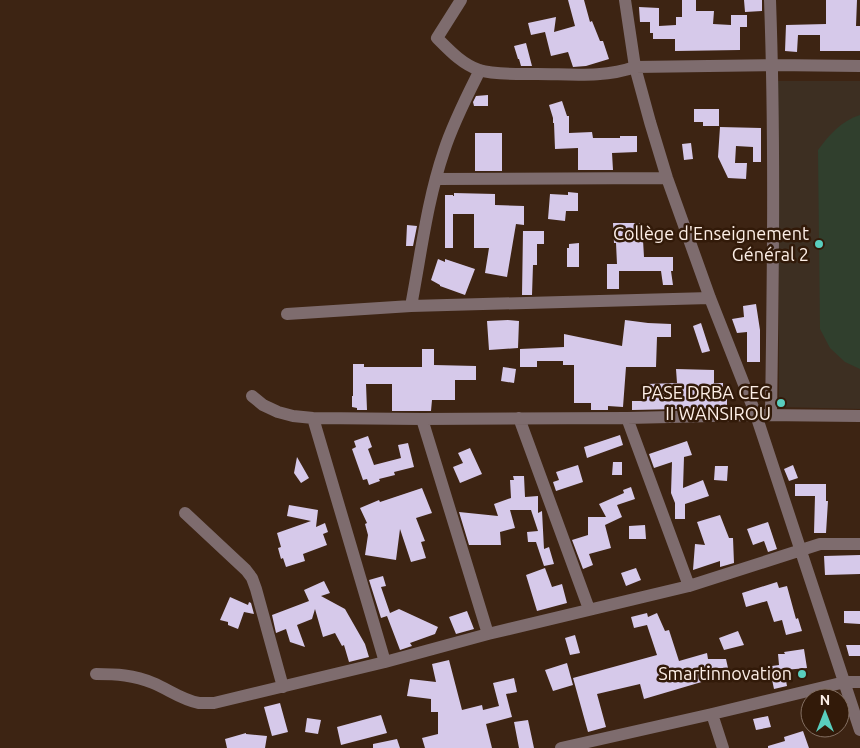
<svg xmlns="http://www.w3.org/2000/svg" width="860" height="748" font-family="Ubuntu,sans-serif">
<rect width="100%" height="100%" fill="#3d2413"/>
<path fill="#3d2f22" d="M778,81H860V409L779,407Z"/>
<path fill="#303f2d" d="M860,115V369L845,362L830,348L820,329L818,150C829,135 841,121 860,115Z"/>
<path fill="#d6c9ea" d="M568,0H584L590,22L592,21L600,41H603L609,59L586,66L573,67L568,52L551,56L545,32L531,35L528,23L556,17L554,32L575,26Z
M682,0H696V11H714L713,24L731,25V15H747V27H740V50L675,51V39H653V33H650V22H640L639,7L659,8V26L676,25V17H682Z
M744,0H762V11L745,12Z
M826,0H857L856,26H860V51H820V35H798L797,52L785,51L786,25L826,24Z
M526,43L532,66H521L519,59H518L514,46Z
M488,95V106H474L473,102L476,96Z
M562,101L567,116H569V133L592,132L593,138H620V136H637V152L612,153L613,170H578V148L555,149L554,123H553V118L549,105Z
M694,109H719V126H703V122H694Z
M720,127L761,128V162H753V147L736,146L735,163H747L746,179L728,178L718,157Z
M475,133H502V171H475Z
M691,143L693,159L684,160L682,144Z
M568,192L578,193V211H566L565,221L548,219L550,194L568,195Z
M454,193L495,194V205L524,206V225L516,224L507,277L485,273L489,248H474V214H453V248H445V195H453V196H454Z
M613,223H642L644,257H673V271H671L673,285H663L661,271H619V289H607V264H617L616,243H614Z
M407,225L417,226L413,246H406Z
M523,231H544V244H537V265H533L532,295H522Z
M579,243V267H567V248H569V244Z
M438,259L445,262V259L475,269L465,295L440,286V285L431,280Z
M756,304L760,330V362H747V332L737,333L732,319L744,317L743,306Z
M508,320L519,321L518,348L489,350L487,321Z
M625,320L648,323L671,324V337H657L656,367H626L623,407L608,406V410H591V403H574V365H563V361H537V367H520V349L564,347V334L622,346Z
M701,323L710,351L702,353L693,326Z
M422,349H434V365L476,366V380H455V400H432L431,411H392V384H366L367,410H357V408L352,407V396H353V364H364V367H422Z
M503,367L516,369L514,383L501,381Z
M676,369L714,370V383H723V399H727V408L632,410V401H646L647,384L677,383Z
M620,435L623,445L587,458L584,447Z
M368,436L372,447L368,449L374,465L401,458L398,445L408,443L414,467L394,472L395,475L379,479L380,481L369,485L367,479L363,480L352,449L356,447L354,441Z
M687,441L692,455L684,457L683,488L703,480L709,496L685,504V519H675V503L671,493L672,462L654,468L649,454Z
M470,448L482,474L460,483L453,467L463,463L458,453Z
M297,457L309,478L301,483L294,473Z
M613,462H622V475H612Z
M578,465L583,482L556,491L553,482L559,480L556,472Z
M793,465L798,478L789,481L784,469Z
M715,466H728L727,481L714,480Z
M513,476H524L525,497L538,496V513L542,511L544,549L549,547L554,564L544,566L536,542H528L527,532L538,531L531,510H510L515,528L500,532L501,545H469L459,512L498,516L494,504L511,498L510,480H514Z
M795,484H826V501H828L826,533H814L815,496H795Z
M631,487L635,499L617,505L622,517L605,525L611,548L589,554L593,565L583,569L572,540L588,535V517H606L599,504L624,493L623,490Z
M422,488L432,513L416,518L425,541L421,542L426,558L411,562L400,529L396,560L365,555L368,535L365,524L367,523L360,508L379,500L380,502Z
M289,505L318,510L316,527L325,523L328,532L323,534L327,545L303,554L305,561L286,567L283,558L281,559L278,548L281,547L277,533L311,521L287,516Z
M720,515L729,538H733L734,563L720,567V561L693,570L695,544L705,545L697,522Z
M768,522L777,549L768,552L764,541L753,545L747,529Z
M645,525L646,539H629V526Z
M860,555V574L825,575L824,556Z
M545,568L552,587L562,584L567,603L537,611L526,575Z
M636,568L641,580L626,586L621,573Z
M383,576L386,586L381,587L390,613L399,609L438,627L435,634L410,643L412,646L400,650L387,616L381,618L369,580Z
M324,581L330,593L321,596L345,609L365,644L369,657L349,662L344,645L342,646L335,633L323,637L315,609L312,619L297,625L305,647L290,642L286,629L276,633L272,615L309,601L304,590Z
M777,582L779,588L787,586L796,619L798,618L802,631L786,635L782,620L774,622L767,601L746,607L742,593Z
M230,597L248,605L249,602L251,603L254,614L244,612L238,629L228,625V622L220,620Z
M467,611L474,629L456,634L449,617Z
M844,611H860V624L844,623Z
M647,613L648,617L657,613L665,631L669,630L679,661L707,653L708,659H726L728,668H719L702,672L705,681L644,699L640,684L597,694L606,727L588,732L573,678L657,655L647,625L634,628L631,617Z
M738,631L744,645L724,650L719,638Z
M575,635L580,653L570,655L565,638Z
M846,645H860V656H849Z
M804,649L807,668L784,670L787,686L774,689L771,675H774L772,666L779,665L778,654H785L784,652Z
M449,660L462,710L482,705L483,710L499,706L493,683L514,678L517,692L506,694L512,717L486,724L492,748H425L422,738L438,734V712H431V699L407,696L410,679L436,682L432,664Z
M567,663L573,685L553,691L545,670Z
M280,703L288,732L272,736L264,707Z
M381,715L387,733L341,745L337,727Z
M768,716L771,727L756,730L753,719Z
M307,718L321,720L318,734L305,732Z
M528,720L534,748H519L514,722Z
M803,731L809,748H768V746L785,741L784,737Z
M246,733V734L267,736L265,748H227L225,739Z
M397,739L400,748H373V744Z"/>
<g fill="none" stroke-linecap="round" stroke-linejoin="round">
<path stroke="#7e6c6e" stroke-width="12" d="M461,0L437,38C450,51 462,64 479,70C495,75 520,74 537,74C570,74 604,78 635,67L773,65L860,66
M625,0L635,67L650,122L667,178L710,298L756,415L860,730
M770,0C775,138 773,277 771,415
M436,179L667,178
M411,306C421,254 427,201 444,151C453,123 467,96 480,70
M287,314L411,306L710,298
M252,396L263,405L278,412L293,416L313,418L422,419L627,418L756,415L860,416
M313,418L385,662
M519,418L589,609
M627,418L689,586
M422,419L488,634
M185,513L246,570L252,578L256,589L283,687
M96,674C116,674 134,675 153,683C168,689 182,700 199,703C204,703 209,703 214,703L385,662L488,634L689,586L820,544H860
M712,714L723,748
M561,748L712,714L845,682H860"/>
</g>
<g fill="#59cebe" stroke="#321a09" stroke-width="2">
<circle cx="819" cy="244" r="5"/>
<circle cx="781" cy="403" r="5"/>
<circle cx="802" cy="674" r="5"/>
</g>
<g text-anchor="middle" stroke-width="5" stroke-linejoin="round" paint-order="stroke">
<g font-size="18" fill="#fdefe7" stroke="#321a09" text-anchor="end">
<text x="809" y="240">Collège d'Enseignement<tspan x="809" dy="21">Général 2</tspan></text>
<text x="771" y="399">PASE DRBA CEG<tspan x="771" dy="21">II WANSIROU</tspan></text>
<text x="792" y="680">Smartinnovation</text>
</g>
</g>
<g transform="translate(825 713)"><circle r="24" fill="#321a09" stroke="#836f62"/>
<path d="M0-4L9 19L0 12L-9 19Z" fill="#59cebe"/>
<text y="-8" font-size="14" font-weight="bold" text-anchor="middle" fill="#fdefe7">N</text>
</g>
</svg>
